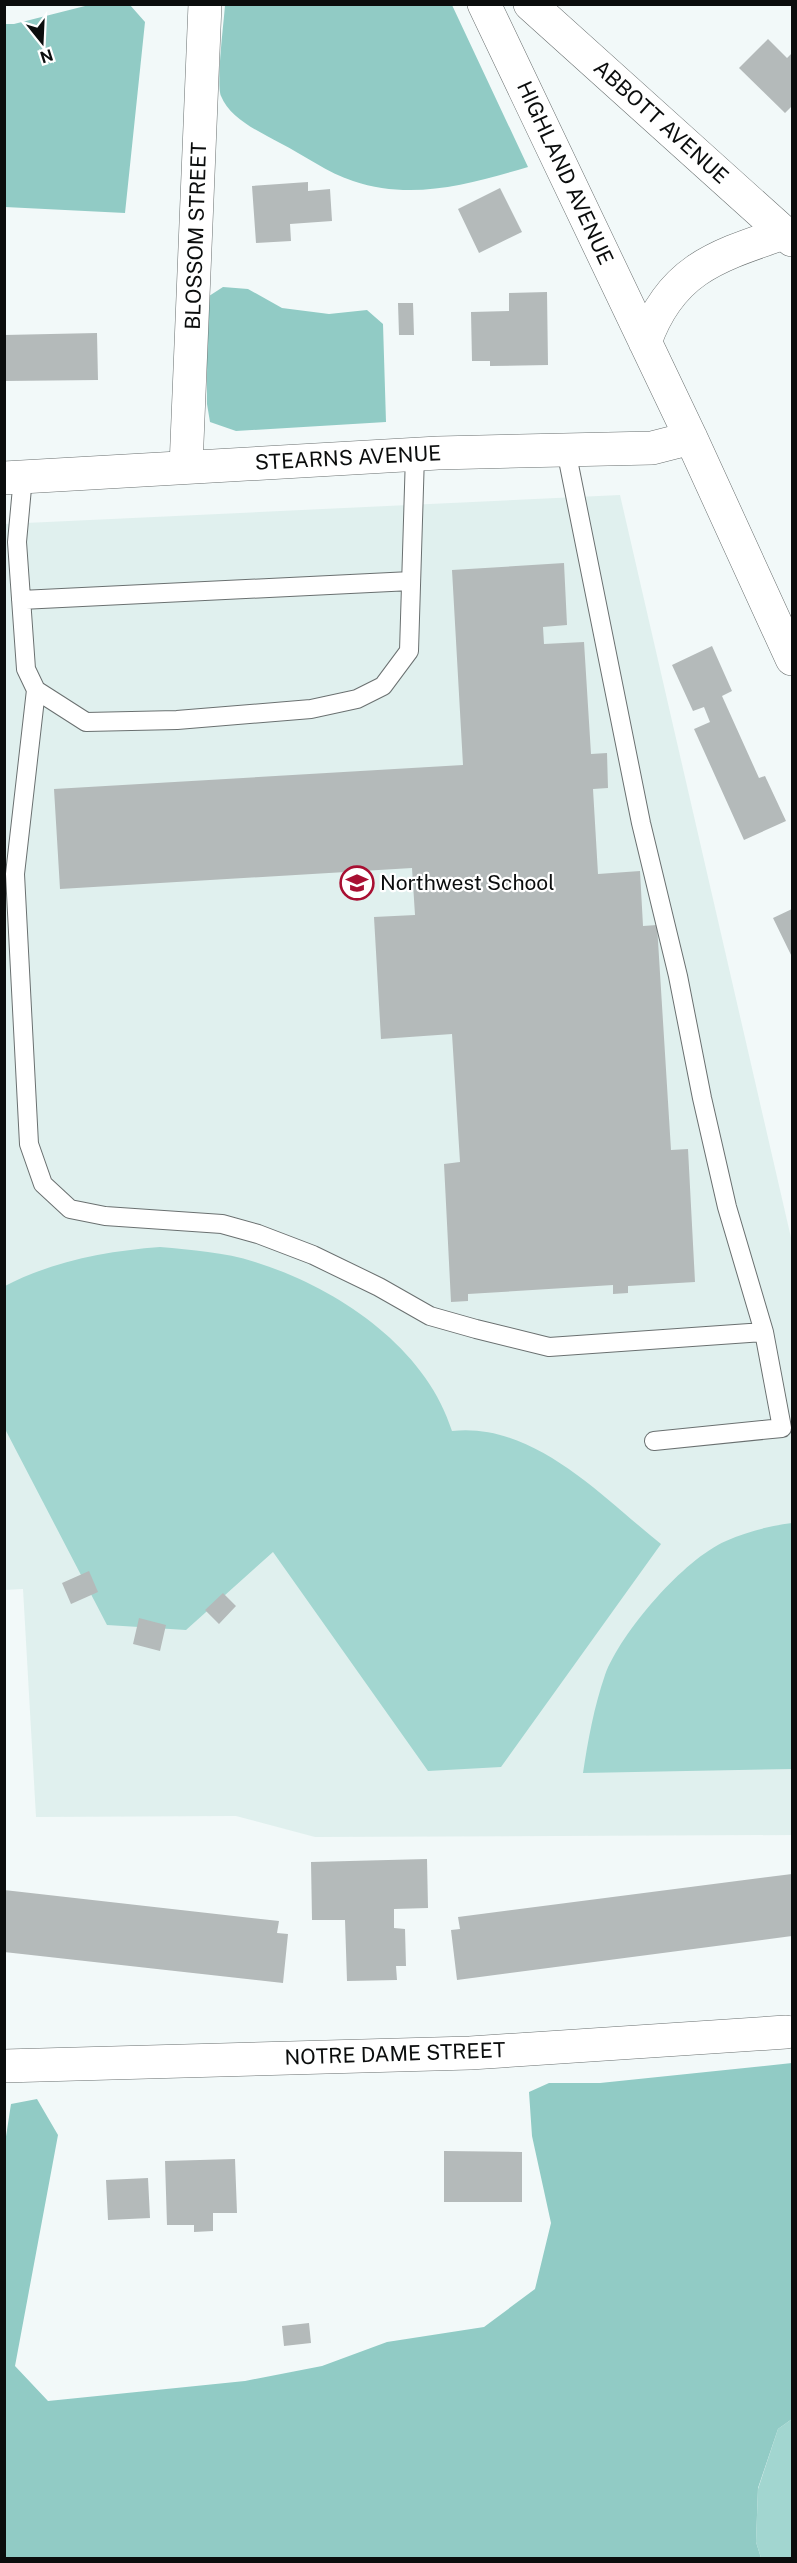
<svg xmlns="http://www.w3.org/2000/svg" width="797" height="2563" font-family="'Public Sans',sans-serif">
<rect width="100%" height="100%" fill="#f2f9f9"/>
<path fill="#e0f0ee" d="M620,495L792,1242V1835L315,1837L236,1816L36,1817L23,1589L4,1590V524Z"/>
<path fill="#a2d6d0" d="M160,1247C192,1250 224,1252 255,1262C336,1287 426,1347 452,1431C534,1422 602,1497 661,1544L501,1767L428,1771L273,1552L186,1630L107,1625L5,1429V1286C53,1261 107,1251 160,1247Z
M792,1523V1769L583,1773C588,1740 594,1707 605,1675C621,1632 684,1559 726,1541C748,1531 770,1526 792,1523Z
M792,2419V2558H761L756,2542L758,2489L778,2429Z"/>
<path fill="#91cbc5" d="M89,5H130L145,22L125,213L5,207V24H14Z
M225,5H452L528,167C470,184 413,201 353,181C328,173 304,155 280,143C260,132 230,119 221,96C216,84 224,21 225,5Z
M223,287L248,289L282,308L329,314L367,310L383,324L386,422L236,431L210,422L207,404L206,298Z
M792,2063V2419L778,2429L758,2488L756,2542L761,2558H5V2143L11,2104L37,2099L58,2135L15,2366L48,2401L245,2381L322,2366L387,2342L484,2327L535,2289L551,2223L532,2136L529,2092L549,2083H600Z"/>
<path fill="#b4baba" d="M768,39L787,58L792,53V106L785,113L739,68Z
M308,182V191L330,189L332,221L290,224L291,241L256,243L252,186Z
M500,188L522,232L479,253L458,209Z
M547,292L548,365L490,366V361H472L471,312L509,311V293Z
M398,303H413L414,335H399Z
M97,333L98,380L4,381V335Z
M564,563L567,625L543,627L544,644L584,642L591,754L607,753L608,788L593,789L598,874L640,871L643,926L657,925L671,1150L688,1149L695,1282L628,1286V1293L613,1294V1285L468,1294V1301L451,1302L444,1164L460,1162L452,1034L381,1039L374,917L415,915L412,868L60,889L54,789L463,765L452,570Z
M712,646L732,691L722,696L759,778L765,776L786,821L744,840L694,729L710,722L704,707L693,711L672,665Z
M792,909V957L773,918Z
M89,1571L98,1592L71,1604L62,1583Z
M223,1593L236,1606L219,1624L205,1610Z
M139,1618L166,1625L160,1651L133,1644Z
M427,1859L428,1908L394,1909V1928L405,1929L406,1966H396L397,1980L347,1981L345,1920H312L311,1862Z
M792,1874V1936L457,1980L451,1930L460,1929L458,1917Z
M4,1890L279,1921L277,1933L288,1934L283,1983L4,1952Z
M444,2151L522,2152V2202H444Z
M235,2159L237,2213H213V2231L194,2232V2225H167L165,2161Z
M148,2178L150,2218L108,2220L106,2180Z
M309,2323L311,2343L284,2346L282,2326Z"/>
<g fill="none" stroke-linecap="round" stroke-linejoin="round">
<defs>
<path id="lane" d="M566,450L641,823L678,976L702,1098L727,1207L764,1332
M23,477L17,542L26,669L36,690L86,722L177,720L311,709L357,699L383,686L409,651L415,455
M21,600L411,581
M36,690L15,874L29,1144L43,1184L70,1209L105,1216L222,1224L258,1234L313,1255L379,1287L430,1316L476,1329L549,1347L764,1332L782,1428L654,1441"/>
<path id="street" d="M484,4L691,438L792,659
M645,342C671,269 717,256 784,233
M186,467L205,4
M4,478L438,453L652,448L691,438
M4,2066L470,2053L786,2032"/>
<path id="secondary" d="M530,4L792,240"/>
</defs>
<use href="#lane" stroke="#6a7070" stroke-width="20"/>
<use href="#street" stroke="#6a7070" stroke-width="34"/>
<use href="#secondary" stroke="#6a7070" stroke-width="34"/>
<use href="#lane" stroke="#fff" stroke-width="18"/>
<use href="#street" stroke="#fff" stroke-width="33"/>
<use href="#secondary" stroke="#fff" stroke-width="33"/>
</g>
<defs>
<symbol id="school-ring" viewBox="-11 -11 22 22"><circle r="9.5" fill="#fff" stroke="#a80f32" stroke-width="1.5"/><path d="M0-5L7-2L0 1L-7-2ZM-4 1L0 2.5L4 1V4Q0 6-4 4Z" fill="#a80f32"/></symbol>
</defs>
<g fill-rule="evenodd">
<use href="#school-ring" x="338" y="864" width="38" height="38"/>
</g>
<g text-anchor="middle" stroke-width="4.5" stroke-linejoin="round" paint-order="stroke">
<g font-size="21" fill="#0b0d0d" stroke="#fff">
<text transform="translate(661 122) rotate(42)" y="7">ABBOTT AVENUE</text>
<text transform="translate(565 173) rotate(65)" y="7">HIGHLAND AVENUE</text>
<text transform="translate(196 236) rotate(-88)" y="7">BLOSSOM STREET</text>
<text transform="translate(348 458) rotate(-3)" y="7">STEARNS AVENUE</text>
<text transform="translate(395 2054) rotate(-2)" y="7">NOTRE DAME STREET</text>
</g>
<g font-size="21" fill="#0b0d0d" stroke="#fff" text-anchor="start">
<text x="380" y="890">Northwest School</text>
</g>
</g>
<rect width="797" height="2563" fill="none" stroke="#0b0d0d" stroke-width="12"/>
<g transform="translate(42 42) rotate(162)" stroke="#ffffff" stroke-width="4.5" paint-order="stroke">
<path d="M0-4.5L10 22L0 15L-10 22Z" fill="#0b0d0d"/>
<text y="-9" font-size="16" font-weight="bold" text-anchor="middle" fill="#0b0d0d">N</text>
</g>
</svg>
